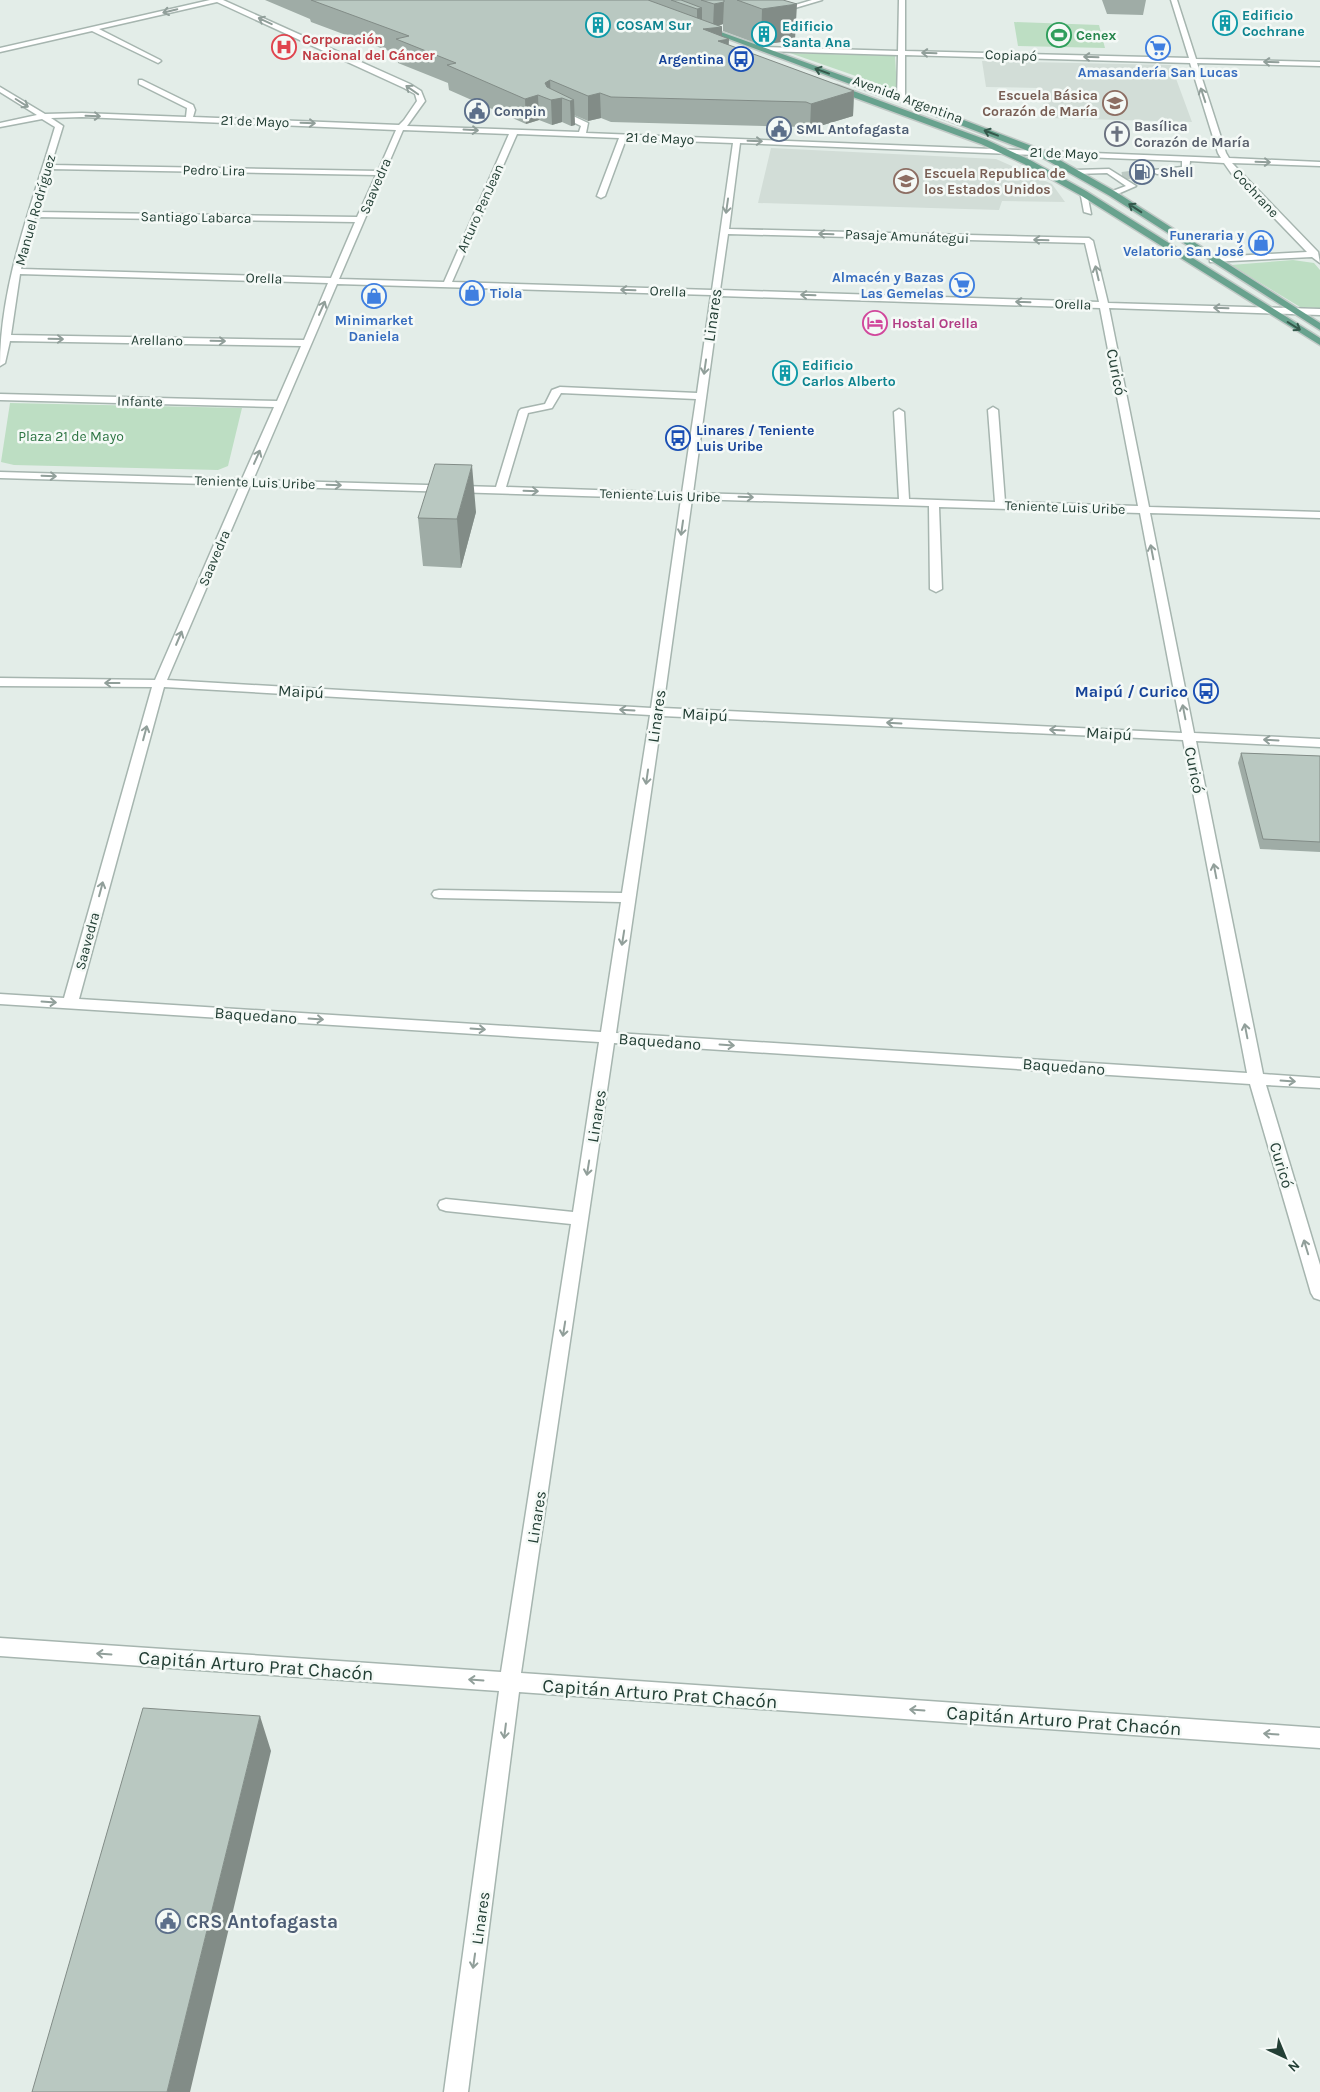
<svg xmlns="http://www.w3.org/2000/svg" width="1320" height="2092" font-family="Karla,sans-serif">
<rect width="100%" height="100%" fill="#e3ede8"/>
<path fill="#d2ddd7" d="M982,61L1171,65L1192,122L1047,118L1040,88L986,87Z
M771,148L996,159L1052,184L1065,202L1002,201L999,210L758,203Z"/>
<path fill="#bddec3" d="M1014,22L1099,25L1105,48L1018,46Z
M790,53L895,56L897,89L894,87L893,89Z
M1293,260L1314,263L1320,270V308L1300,307L1231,265Z
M10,403L242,408L228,466L218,470L14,465L1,462Z"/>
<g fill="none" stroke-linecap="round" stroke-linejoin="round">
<path stroke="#bdcac4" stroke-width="8" stroke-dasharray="8 4" stroke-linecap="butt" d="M1122,176L1157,172"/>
<defs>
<path id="minor" d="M210,0H223L410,84L421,91L425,101L407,126L579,132L581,126L555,113L554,111L558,109L588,123L586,133L1221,158L1218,153L1190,63L905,55V100L901,102L897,100L898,55L763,51L760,49L763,47L898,51L899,0H905V51L1189,58L1171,0H1177L1196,59L1320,62V66L1197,63L1226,153L1229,158L1320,162V166L1232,163L1318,252L1320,263L1312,257L1210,262V258L1213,257L1307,252L1231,173L1224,163L1190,161L1189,171L1157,174L1153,172L1154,170L1182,167V161L740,143L729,229L1089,238L1093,241L1108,303L1320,309V315L1109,308L1149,507L1320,512V518L1150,513L1194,733L1320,739V747L1196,741L1263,1074L1320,1078V1088L1266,1085L1320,1265V1300L1314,1298L1311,1293L1250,1084L614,1043L521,1673L1320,1728V1748L519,1692L468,2092H444L499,1691L0,1656V1638L501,1672L571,1224L446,1211L440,1209L438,1205L440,1201L446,1199L573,1212L599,1042L0,1004V994L64,998L152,687L0,686V678L155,680L240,485L0,478V472L242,479L274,407L0,400V394L277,401L301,346L10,341L5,363L0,366C0,283 32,205 55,127L42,119L0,127V123L37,115L0,92V87L45,114L82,113L186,117L187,108L139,84V80H142L193,105L195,110L193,117L399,125L404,120L417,101L415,94L404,88L217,2L99,29L160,60L161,61L158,63L92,31L0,52V48ZM82,117L396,130L378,171L51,165L63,126L51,118ZM403,130L509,134L444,282L339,279ZM517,134L619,138L597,196L601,198L605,196L626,139L733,143L712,290L452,282ZM50,169L376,175L357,217L37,212ZM35,217L355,222L331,278L21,269ZM728,234L1085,243L1099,302L720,290ZM20,274L328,283L304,340L11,335ZM337,284L711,295L697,393L560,387L552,390L545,404L521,409L519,411L496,487L253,480ZM720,296L1100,308L1138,506L1005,502L998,410L993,407L988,410L995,502L909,499L904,412L899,409L894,412L899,499L693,493ZM561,393L696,399L682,493L506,487L528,413L552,408ZM250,486L681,499L651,708L167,680ZM692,499L929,506L930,589L936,592L942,589L939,507L1140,513L1182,733L663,708ZM164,687L650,715L622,893L439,890L434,891L432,894L434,897L439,898L621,902L601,1032L79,999ZM662,716L1183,740L1247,1073L616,1033Z
M812,0H822L778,13L775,11Z
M1109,169L1136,186L1113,196L1109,194L1110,192L1126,186L1107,173L1075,174L1071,172L1075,170Z
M1080,191L1087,193L1091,214L1084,212Z"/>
<path id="major" d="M704,26L888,92L889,94L882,96L702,29L701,28Z
M831,85H837L987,140L1030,160L1086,191L1320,338V345L1080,195L1024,164L981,144L831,89Z
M913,103H919L1042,150L1116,192L1320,323V330L1110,196L1036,154L913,107Z"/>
</defs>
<use href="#minor" stroke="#a6b5af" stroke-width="3"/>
<use href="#major" stroke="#c1c9c6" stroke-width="3"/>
<use href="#minor" fill="#fff" fill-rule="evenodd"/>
<use href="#major" fill="#68a28e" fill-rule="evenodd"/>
</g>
<path fill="#9faca6" d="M265,0H783L795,40L761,45L723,31V24L719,26L722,36L728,45L854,91L853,116L810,129L805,127L611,122L601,118L588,121L574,115L575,125L571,126L562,122L552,125L539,120L526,124L449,90L448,83L398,63L397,54L311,22L310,19Z
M1102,0H1146L1143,15L1107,14Z
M476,512L461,568L423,566L418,518Z
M1241,753L1320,756V852L1260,849L1238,763Z"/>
<path fill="#828c87" d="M724,2L723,24L713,27L714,4Z
M797,4L795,40L761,45L762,9Z
M702,8V31L697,32V9Z
M722,27V40L729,39L728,62L703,29Z
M550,80L551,100L562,98V122L552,125L551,100L545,83Z
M854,91L853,116L810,129L811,104Z
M600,93L601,118L588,121V96Z
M538,95L539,120L526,124L525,99Z
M574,100L575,125L571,126L570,101Z
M472,465L476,512L461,568L457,519Z
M260,1716L271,1751L190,2092H167Z"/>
<path fill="#b9c8c1" stroke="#828c87" d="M311,0H648L722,27L703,29L729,39L718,41L854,91L811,104L806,102L611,97L600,93L588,96L550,80L545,83L547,87L574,100L570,101L562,98L551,100L538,95L525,99L447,65L456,63L396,39L409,36Z
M671,0H681L702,8L697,9Z
M701,0H724V2L714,4Z
M737,0H783L797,4L762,9Z
M435,464L472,465L457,519L418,518Z
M1241,753L1320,756V842L1263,839Z
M143,1708L260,1716L167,2092H32Z"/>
<defs><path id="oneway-shaft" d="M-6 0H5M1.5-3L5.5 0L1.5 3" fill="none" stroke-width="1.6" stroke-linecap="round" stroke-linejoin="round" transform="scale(1.25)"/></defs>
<g stroke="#919f9a">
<use href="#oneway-shaft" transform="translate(170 11) rotate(167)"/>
<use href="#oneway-shaft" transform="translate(265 21) rotate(-155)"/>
<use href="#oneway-shaft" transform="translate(929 53) rotate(-178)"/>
<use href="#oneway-shaft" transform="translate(1091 57) rotate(-178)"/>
<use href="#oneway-shaft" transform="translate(1271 62) rotate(-178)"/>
<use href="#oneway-shaft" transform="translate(412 90) rotate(-145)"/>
<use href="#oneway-shaft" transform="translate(1203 95) rotate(-108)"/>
<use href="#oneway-shaft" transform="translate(22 103) rotate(32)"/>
<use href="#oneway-shaft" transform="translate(93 116) rotate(2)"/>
<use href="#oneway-shaft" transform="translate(308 123) rotate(2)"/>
<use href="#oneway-shaft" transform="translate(471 130) rotate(3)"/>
<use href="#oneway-shaft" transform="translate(755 141) rotate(2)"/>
<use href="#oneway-shaft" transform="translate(1263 162) rotate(2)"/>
<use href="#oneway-shaft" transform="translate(727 206) rotate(98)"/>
<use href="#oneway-shaft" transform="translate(826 234) rotate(-178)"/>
<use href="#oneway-shaft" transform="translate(1041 240) rotate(-178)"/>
<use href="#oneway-shaft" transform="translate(1097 273) rotate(-103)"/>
<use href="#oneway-shaft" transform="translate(628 290) rotate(-178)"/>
<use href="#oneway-shaft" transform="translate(808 295) rotate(-178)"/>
<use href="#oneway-shaft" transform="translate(1023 302) rotate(-178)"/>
<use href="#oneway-shaft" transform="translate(322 308) rotate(-66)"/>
<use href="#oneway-shaft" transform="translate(1221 308) rotate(-178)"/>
<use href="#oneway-shaft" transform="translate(56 339) rotate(1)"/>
<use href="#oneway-shaft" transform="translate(218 341) rotate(1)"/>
<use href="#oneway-shaft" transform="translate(705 367) rotate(98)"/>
<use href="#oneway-shaft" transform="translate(257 457) rotate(-66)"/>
<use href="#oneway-shaft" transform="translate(49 476) rotate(2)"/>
<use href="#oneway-shaft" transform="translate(334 485) rotate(2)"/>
<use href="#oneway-shaft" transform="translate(531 491) rotate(2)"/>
<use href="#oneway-shaft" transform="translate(746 497) rotate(2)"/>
<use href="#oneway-shaft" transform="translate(682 528) rotate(98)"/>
<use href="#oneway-shaft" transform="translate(1152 552) rotate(-101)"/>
<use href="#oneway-shaft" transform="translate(179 638) rotate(-67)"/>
<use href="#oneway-shaft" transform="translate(112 683) rotate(-180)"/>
<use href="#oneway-shaft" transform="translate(627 710) rotate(-177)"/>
<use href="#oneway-shaft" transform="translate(1184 712) rotate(-101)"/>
<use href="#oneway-shaft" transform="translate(894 723) rotate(-177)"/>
<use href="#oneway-shaft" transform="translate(1057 730) rotate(-177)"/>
<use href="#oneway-shaft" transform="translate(145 733) rotate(-75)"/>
<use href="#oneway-shaft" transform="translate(1271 740) rotate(-177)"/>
<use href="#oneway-shaft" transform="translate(647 777) rotate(98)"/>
<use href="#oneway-shaft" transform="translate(1215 871) rotate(-101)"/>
<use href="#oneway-shaft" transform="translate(101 889) rotate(-75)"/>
<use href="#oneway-shaft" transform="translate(623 938) rotate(99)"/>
<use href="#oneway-shaft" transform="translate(49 1002) rotate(4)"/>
<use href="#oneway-shaft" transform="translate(316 1019) rotate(4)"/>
<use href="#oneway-shaft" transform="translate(478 1029) rotate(4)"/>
<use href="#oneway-shaft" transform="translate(1246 1031) rotate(-101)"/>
<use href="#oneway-shaft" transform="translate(727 1045) rotate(4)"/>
<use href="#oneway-shaft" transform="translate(1288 1081) rotate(4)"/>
<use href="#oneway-shaft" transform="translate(588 1168) rotate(99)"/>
<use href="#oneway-shaft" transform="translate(1306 1247) rotate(-107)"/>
<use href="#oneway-shaft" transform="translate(564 1329) rotate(99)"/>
<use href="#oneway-shaft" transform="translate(104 1654) rotate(-176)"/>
<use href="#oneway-shaft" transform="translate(476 1680) rotate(-176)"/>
<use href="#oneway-shaft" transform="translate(917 1710) rotate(-176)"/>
<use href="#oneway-shaft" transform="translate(505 1731) rotate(97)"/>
<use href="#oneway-shaft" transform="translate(1271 1734) rotate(-176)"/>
<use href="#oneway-shaft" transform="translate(474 1961) rotate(98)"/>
</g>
<g stroke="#34584b">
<use href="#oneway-shaft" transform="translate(822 71) rotate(-160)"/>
<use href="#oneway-shaft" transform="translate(991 133) rotate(-159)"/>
<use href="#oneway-shaft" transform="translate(1135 208) rotate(-147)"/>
<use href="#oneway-shaft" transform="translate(1294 326) rotate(32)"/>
</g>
<defs>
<symbol id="building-ring" viewBox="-11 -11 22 22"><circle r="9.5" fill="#f4f9f6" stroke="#0f9aa8" stroke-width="1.5"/><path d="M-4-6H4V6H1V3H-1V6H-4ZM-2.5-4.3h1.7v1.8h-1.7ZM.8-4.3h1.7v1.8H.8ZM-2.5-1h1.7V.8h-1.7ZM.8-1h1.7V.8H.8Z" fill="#0f9aa8"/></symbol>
<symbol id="stadium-ring" viewBox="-11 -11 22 22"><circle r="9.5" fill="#f4f9f6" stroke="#2e9e5b" stroke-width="1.5"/><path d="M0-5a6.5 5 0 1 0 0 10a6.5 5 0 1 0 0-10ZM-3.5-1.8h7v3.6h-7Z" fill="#2e9e5b"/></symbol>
<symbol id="hospital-ring" viewBox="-11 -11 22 22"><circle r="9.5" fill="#f4f9f6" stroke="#e0444e" stroke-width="1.5"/><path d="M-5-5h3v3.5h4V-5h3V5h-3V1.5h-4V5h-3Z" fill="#e0444e"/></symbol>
<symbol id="supermarket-ring" viewBox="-11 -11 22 22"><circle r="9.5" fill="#f4f9f6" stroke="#3f7fe0" stroke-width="1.5"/><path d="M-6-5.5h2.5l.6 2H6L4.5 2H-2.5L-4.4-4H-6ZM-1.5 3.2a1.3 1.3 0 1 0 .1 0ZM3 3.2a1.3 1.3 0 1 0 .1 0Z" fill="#3f7fe0"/></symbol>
<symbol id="bus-ring" viewBox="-11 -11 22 22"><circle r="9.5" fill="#f4f9f6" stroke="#1a4fb4" stroke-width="1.5"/><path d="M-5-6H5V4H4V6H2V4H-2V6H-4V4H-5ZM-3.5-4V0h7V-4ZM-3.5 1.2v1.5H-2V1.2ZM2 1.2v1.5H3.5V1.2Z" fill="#1a4fb4"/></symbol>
<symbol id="school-ring" viewBox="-11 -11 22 22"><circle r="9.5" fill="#f4f9f6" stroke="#8d6e63" stroke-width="1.5"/><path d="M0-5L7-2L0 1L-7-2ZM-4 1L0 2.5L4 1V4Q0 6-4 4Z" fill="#8d6e63"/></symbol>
<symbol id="civic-ring" viewBox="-11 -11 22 22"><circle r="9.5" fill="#f4f9f6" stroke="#5c6f8a" stroke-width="1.5"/><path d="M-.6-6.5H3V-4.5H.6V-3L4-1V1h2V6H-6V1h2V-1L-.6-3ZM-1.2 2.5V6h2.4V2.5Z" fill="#5c6f8a"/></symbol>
<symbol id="church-ring" viewBox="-11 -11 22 22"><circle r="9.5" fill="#f4f9f6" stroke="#6b7280" stroke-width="1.5"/><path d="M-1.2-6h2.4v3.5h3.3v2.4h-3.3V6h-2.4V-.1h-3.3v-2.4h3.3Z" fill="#6b7280"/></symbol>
<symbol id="fuel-ring" viewBox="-11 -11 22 22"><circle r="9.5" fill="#f4f9f6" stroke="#5c6f8a" stroke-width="1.5"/><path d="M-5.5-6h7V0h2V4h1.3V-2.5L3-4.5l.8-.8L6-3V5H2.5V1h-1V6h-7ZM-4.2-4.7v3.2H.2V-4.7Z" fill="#5c6f8a"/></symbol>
<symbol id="shop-ring" viewBox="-11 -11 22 22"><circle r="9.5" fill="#f4f9f6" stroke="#3f7fe0" stroke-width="1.5"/><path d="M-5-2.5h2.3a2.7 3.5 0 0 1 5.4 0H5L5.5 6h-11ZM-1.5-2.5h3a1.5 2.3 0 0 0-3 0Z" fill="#3f7fe0"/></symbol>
<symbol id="hotel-ring" viewBox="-11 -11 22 22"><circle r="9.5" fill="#f4f9f6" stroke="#d1479c" stroke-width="1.5"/><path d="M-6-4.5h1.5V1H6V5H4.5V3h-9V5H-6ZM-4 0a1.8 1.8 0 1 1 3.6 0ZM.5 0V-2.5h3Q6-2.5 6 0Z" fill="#d1479c"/></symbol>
</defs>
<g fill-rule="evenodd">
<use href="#building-ring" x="1211" y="9" width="28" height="28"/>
<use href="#building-ring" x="584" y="11" width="28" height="28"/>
<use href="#building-ring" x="750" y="20" width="28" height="28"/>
<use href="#stadium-ring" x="1045" y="21" width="28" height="28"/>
<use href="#hospital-ring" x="270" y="33" width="28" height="28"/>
<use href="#supermarket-ring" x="1144" y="34" width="28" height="28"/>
<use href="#bus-ring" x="727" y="45" width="28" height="28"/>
<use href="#school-ring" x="1101" y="89" width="28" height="28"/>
<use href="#civic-ring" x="463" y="97" width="28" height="28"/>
<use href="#civic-ring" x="765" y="115" width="28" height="28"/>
<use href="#church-ring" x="1103" y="120" width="28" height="28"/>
<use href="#fuel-ring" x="1128" y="158" width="28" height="28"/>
<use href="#school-ring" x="892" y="167" width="28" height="28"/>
<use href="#shop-ring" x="1247" y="229" width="28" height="28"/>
<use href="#supermarket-ring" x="948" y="271" width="28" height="28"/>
<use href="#shop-ring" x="458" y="279" width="28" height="28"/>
<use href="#shop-ring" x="360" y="282" width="28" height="28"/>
<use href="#hotel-ring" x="861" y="309" width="28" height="28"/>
<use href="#building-ring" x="771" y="359" width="28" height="28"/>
<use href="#bus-ring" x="664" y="424" width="28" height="28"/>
<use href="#bus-ring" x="1192" y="677" width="28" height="28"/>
<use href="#civic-ring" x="154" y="1907" width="28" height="28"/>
</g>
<g text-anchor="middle" stroke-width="5" stroke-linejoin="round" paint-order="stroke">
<g font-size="14" font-weight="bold" fill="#0d838f" stroke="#f4f9f6" text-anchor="start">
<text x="1242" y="20">Edificio<tspan x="1242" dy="16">Cochrane</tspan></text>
<text x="616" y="30">COSAM Sur</text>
<text x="782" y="31">Edificio<tspan x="782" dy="16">Santa Ana</tspan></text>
<text x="802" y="370">Edificio<tspan x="802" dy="16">Carlos Alberto</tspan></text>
</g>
<g font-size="14" font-weight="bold" fill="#27864d" stroke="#f4f9f6" text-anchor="start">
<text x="1076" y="40">Cenex</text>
</g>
<g font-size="14" font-weight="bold" fill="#be3a42" stroke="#f4f9f6" text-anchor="start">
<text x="302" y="44">Corporación<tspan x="302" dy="16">Nacional del Cáncer</tspan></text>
</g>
<g font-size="14" fill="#233f35" stroke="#f4f9f6">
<text transform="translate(1011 55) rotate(2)" y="5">Copiapó</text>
<text transform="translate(908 99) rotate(20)" y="5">Avenida Argentina</text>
<text transform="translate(255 121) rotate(2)" y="5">21 de Mayo</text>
<text transform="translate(660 138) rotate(2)" y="5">21 de Mayo</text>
<text transform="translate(1064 153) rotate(2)" y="5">21 de Mayo</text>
<text transform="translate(214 170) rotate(1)" y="5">Pedro Lira</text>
<text transform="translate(375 186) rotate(-67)" y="5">Saavedra</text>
<text transform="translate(1256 193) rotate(47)" y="5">Cochrane</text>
<text transform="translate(480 208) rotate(-66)" y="5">Arturo PenJean</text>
<text transform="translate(35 210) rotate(-74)" y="5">Manuel Rodríguez</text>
<text transform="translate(196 217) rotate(1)" y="5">Santiago Labarca</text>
<text transform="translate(907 236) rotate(2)" y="5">Pasaje Amunátegui</text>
<text transform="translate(264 278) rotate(2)" y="5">Orella</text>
<text transform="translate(668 291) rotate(2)" y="5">Orella</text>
<text transform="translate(1073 304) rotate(2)" y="5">Orella</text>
<text transform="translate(157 340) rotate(1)" y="5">Arellano</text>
<text transform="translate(140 401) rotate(1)" y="5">Infante</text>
<text transform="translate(255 482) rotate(2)" y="5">Teniente Luis Uribe</text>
<text transform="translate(660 495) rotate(2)" y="5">Teniente Luis Uribe</text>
<text transform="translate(1065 507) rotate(2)" y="5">Teniente Luis Uribe</text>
<text transform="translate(214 558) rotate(-67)" y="5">Saavedra</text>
<text transform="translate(87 941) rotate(-75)" y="5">Saavedra</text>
</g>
<g font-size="14" font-weight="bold" fill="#164399" stroke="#f4f9f6" text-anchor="end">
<text x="724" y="64">Argentina</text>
<text x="696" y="435" text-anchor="start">Linares / Teniente<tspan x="696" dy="16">Luis Uribe</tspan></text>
</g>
<g font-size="14" font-weight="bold" fill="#366cbe" stroke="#f4f9f6">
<text x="1158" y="77">Amasandería San Lucas</text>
<text x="1244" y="240" text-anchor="end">Funeraria y<tspan x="1244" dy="16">Velatorio San José</tspan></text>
<text x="944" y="282" text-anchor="end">Almacén y Bazas<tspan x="944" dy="16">Las Gemelas</tspan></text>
<text x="490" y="298" text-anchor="start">Tiola</text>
<text x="374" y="325">Minimarket<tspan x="374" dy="16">Daniela</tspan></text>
</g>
<g font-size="14" font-weight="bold" fill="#785e54" stroke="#f4f9f6" text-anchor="end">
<text x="1098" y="100">Escuela Básica<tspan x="1098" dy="16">Corazón de María</tspan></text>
<text x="924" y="178" text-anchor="start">Escuela Republica de<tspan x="924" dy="16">los Estados Unidos</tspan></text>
</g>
<g font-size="14" font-weight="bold" fill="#4e5e75" stroke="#f4f9f6" text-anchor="start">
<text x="494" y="116">Compin</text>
<text x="796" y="134">SML Antofagasta</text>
<text x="1160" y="177">Shell</text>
</g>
<g font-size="14" font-weight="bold" fill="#5b616d" stroke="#f4f9f6" text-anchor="start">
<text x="1134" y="131">Basílica<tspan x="1134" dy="16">Corazón de María</tspan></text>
</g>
<g font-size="14" font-weight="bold" fill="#b23c85" stroke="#f4f9f6" text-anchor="start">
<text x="892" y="328">Hostal Orella</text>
</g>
<g font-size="14" fill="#2d7543" stroke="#f4f9f6">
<text x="71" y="441">Plaza 21 de Mayo</text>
</g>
<g font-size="16" fill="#233f35" stroke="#f4f9f6">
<text transform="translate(712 315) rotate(-82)" y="6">Linares</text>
<text transform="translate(1117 372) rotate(79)" y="6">Curicó</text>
<text transform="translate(301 691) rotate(3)" y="6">Maipú</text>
<text transform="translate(705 714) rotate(3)" y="6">Maipú</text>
<text transform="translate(656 716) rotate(-82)" y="6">Linares</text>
<text transform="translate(1109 733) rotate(3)" y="6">Maipú</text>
<text transform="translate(1195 770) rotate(79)" y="6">Curicó</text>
<text transform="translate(256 1015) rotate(4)" y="6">Baquedano</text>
<text transform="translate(660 1041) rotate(4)" y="6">Baquedano</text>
<text transform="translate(1064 1066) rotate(4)" y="6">Baquedano</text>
<text transform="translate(596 1116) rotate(-81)" y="6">Linares</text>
<text transform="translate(1282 1165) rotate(73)" y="6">Curicó</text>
<text transform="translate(536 1517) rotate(-81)" y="6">Linares</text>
<text transform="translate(480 1918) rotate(-82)" y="6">Linares</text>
</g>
<g font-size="16" font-weight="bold" fill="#164399" stroke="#f4f9f6" text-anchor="end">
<text x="1188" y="697">Maipú / Curico</text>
</g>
<g font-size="19" fill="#233f35" stroke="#f4f9f6">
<text transform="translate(256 1665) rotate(4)" y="7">Capitán Arturo Prat Chacón</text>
<text transform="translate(660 1693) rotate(4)" y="7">Capitán Arturo Prat Chacón</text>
<text transform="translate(1064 1720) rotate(4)" y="7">Capitán Arturo Prat Chacón</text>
</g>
<g font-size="19" font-weight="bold" fill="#4e5e75" stroke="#f4f9f6" text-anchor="start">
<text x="186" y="1928">CRS Antofagasta</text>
</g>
</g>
<g transform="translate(1285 2057) rotate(136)" stroke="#f4f9f6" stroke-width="4" paint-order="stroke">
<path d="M0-4L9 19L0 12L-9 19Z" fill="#233f35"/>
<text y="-8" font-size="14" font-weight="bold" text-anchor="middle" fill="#233f35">N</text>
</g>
</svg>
